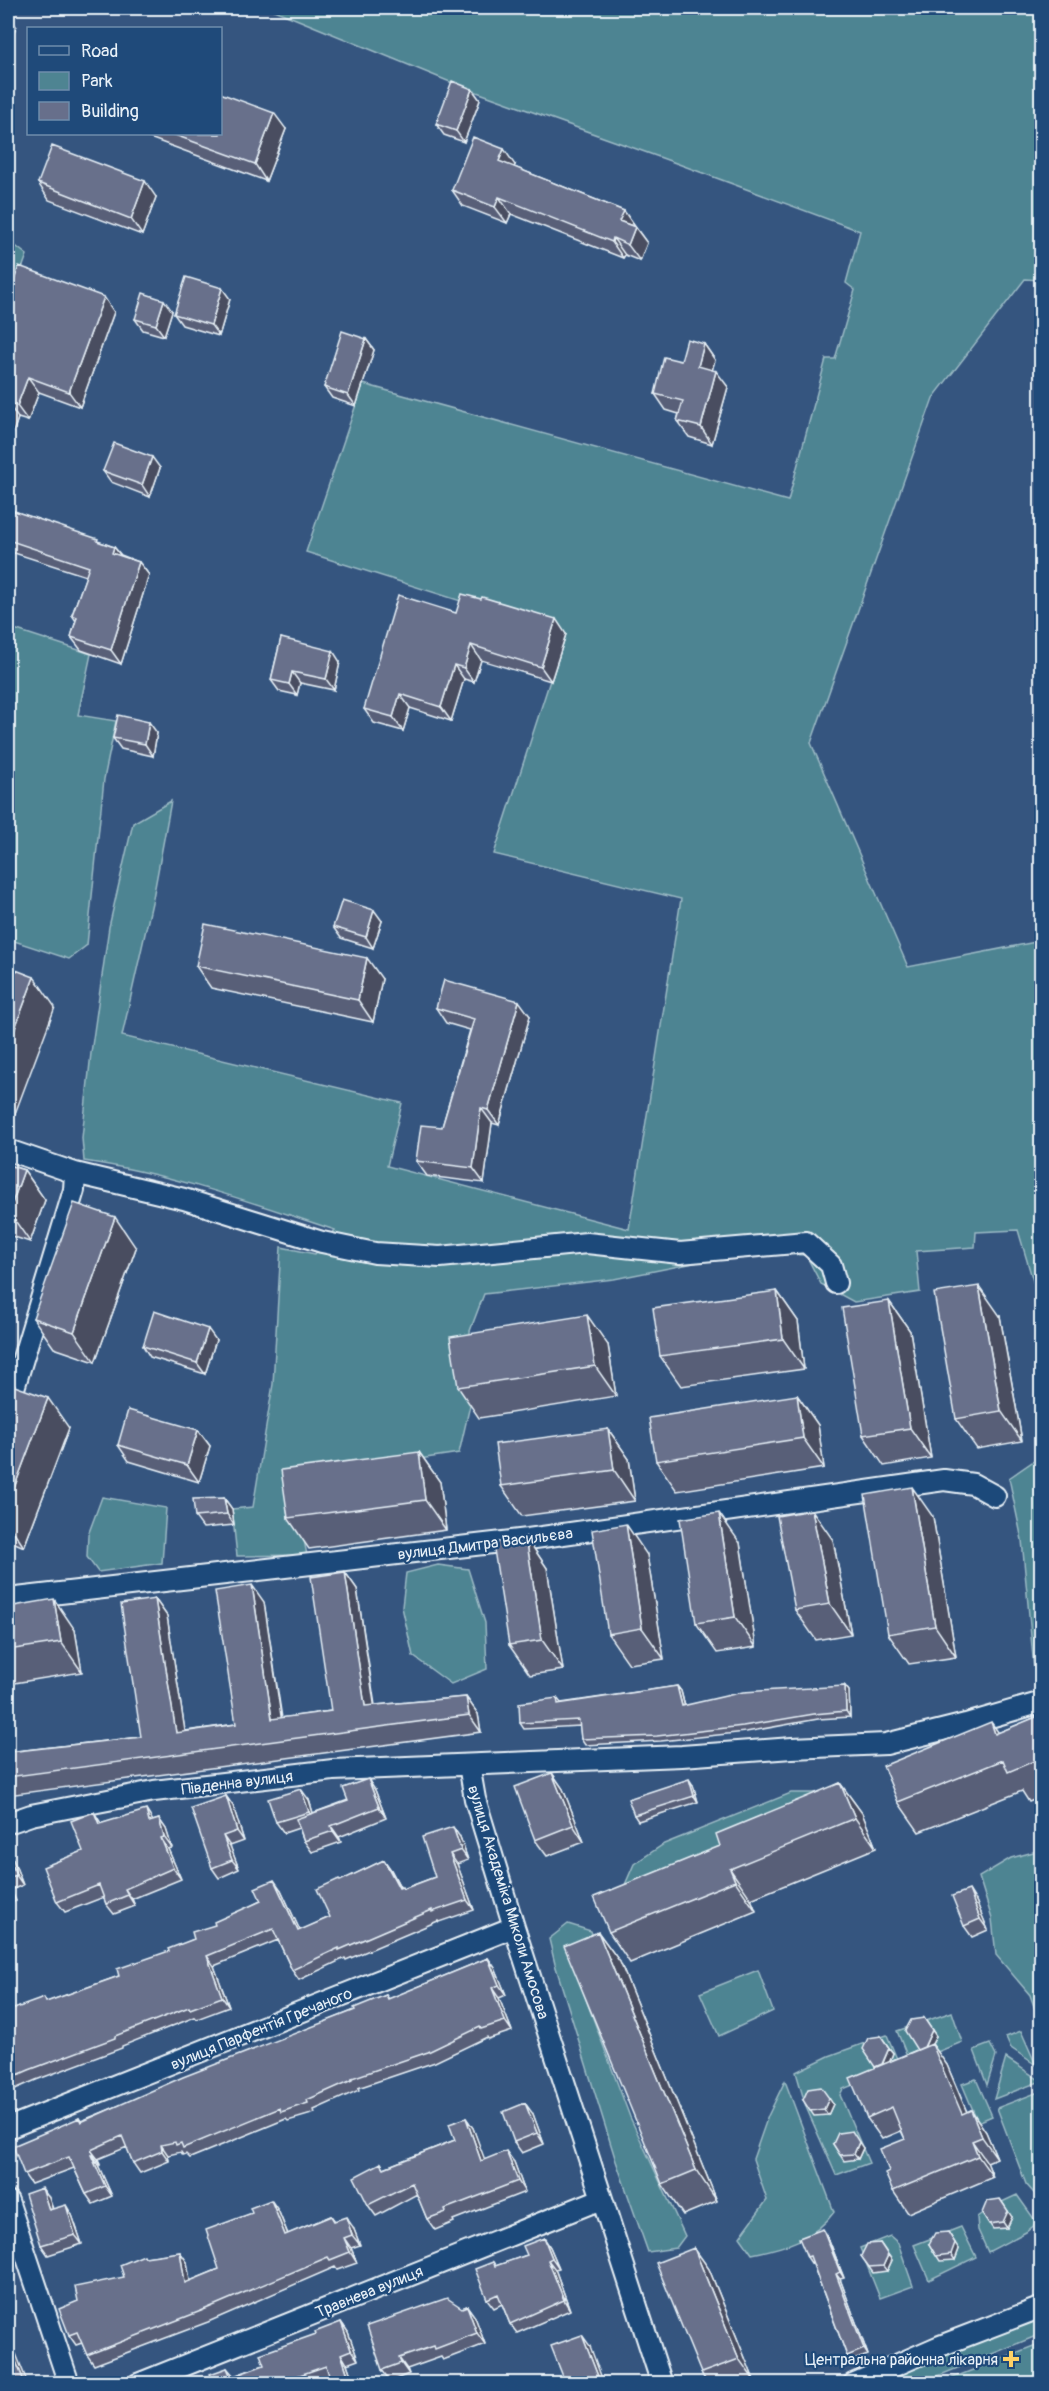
<svg xmlns="http://www.w3.org/2000/svg" width="1049" height="2391" font-family="Pangolin,sans-serif">
<rect width="100%" height="100%" fill="#35557f"/>
<filter id="ink" filterUnits="userSpaceOnUse"><feTurbulence type="fractalNoise" baseFrequency=".0167" numOctaves="2"/><feDisplacementMap in="SourceGraphic" scale="12" xChannelSelector="R" yChannelSelector="G"/><feConvolveMatrix kernelMatrix="1 2 1 2 8 2 1 2 1" color-interpolation-filters="sRGB"/></filter>
<g filter="url(#ink)">
<path fill="#4e8492" stroke="#9bbac5" stroke-width="1.5" d="M269,8H1041V280L1025,279L933,398L811,743L908,967L1041,941V1308L1018,1230L976,1232L975,1247L916,1251L920,1292L854,1302L821,1284L806,1255L744,1253L614,1279L484,1294L470,1331L471,1401L459,1453L325,1473L293,1485L307,1555L237,1556L232,1509L253,1507L273,1384L281,1247L315,1254L335,1230C253,1203 170,1173 84,1161L82,1138L91,1053L109,927L133,823L171,801L153,898L122,1036L402,1103L387,1166L629,1229L681,899L494,854L565,634L306,552L363,384L788,501L826,359H835L855,290L846,283L860,231L673,162L460,86Z
M8,240L27,255L8,307Z
M8,627L91,654L78,715L116,721L104,779L87,945L69,959L8,939Z
M1041,1456V1672L1034,1668L1022,1540L1009,1478Z
M102,1497L166,1508L162,1563L98,1572L87,1557L88,1535Z
M438,1565L468,1569L485,1623L487,1669L451,1684L413,1656L402,1607L406,1573Z
M791,1793H823L851,1806L621,1894L634,1864L664,1844Z
M1041,1850H1042L1041,2026L1030,1995L996,1955L992,1919L979,1877L1011,1858Z
M568,1924L591,1931L600,1957L578,1978L630,2117L685,2236L676,2248L648,2252L616,2161L555,1964L549,1939Z
M758,1970L773,2011L719,2036L700,1993Z
M952,2012L962,2042L910,2063L897,2031Z
M1021,2031L1036,2065L1011,2048L1006,2037Z
M887,2035L900,2066L843,2089L840,2095L869,2163L836,2175L806,2107L796,2072L829,2056Z
M990,2044L996,2056L987,2085L974,2050Z
M1006,2058L1041,2081L994,2099Z
M976,2079L992,2116L978,2122L962,2084Z
M785,2081L834,2212C815,2239 783,2248 752,2254L740,2237L767,2200L753,2159L768,2116Z
M1041,2091V2201L1026,2184L997,2108Z
M1017,2195L1037,2223L1026,2232L988,2252L978,2230L977,2217L991,2207Z
M961,2227L976,2257L929,2280L914,2245Z
M890,2236L898,2243L913,2286L880,2298L860,2248Z
M1041,2316V2334L921,2383L875,2384Z
M1041,2343V2383H939H940Z"/>
<g fill="none" stroke-linecap="round" stroke-linejoin="round">
<defs>
<path id="minor" d="M8,1150L75,1173L184,1199L322,1242L375,1253L440,1257L587,1243L680,1253L806,1242L831,1265L836,1283
M8,1408L74,1190L75,1173
M8,1599L528,1539L944,1480L973,1484L995,1496
M469,1765L475,1799L514,1927L662,2384
M8,1823L31,1815L154,1791L333,1770L682,1756L792,1748L886,1744L966,1724L1042,1702
M8,2128L514,1927
M8,2201L69,2384
M138,2384L601,2199
M853,2384L940,2346L1042,2307"/>
</defs>
<use href="#minor" stroke="#e8f1f8" stroke-width="24"/>
<use href="#minor" stroke="#1f4a7a" stroke-width="20"/>
</g>
<path fill="#595f78" stroke="#e8f1f8" stroke-width="1.5" d="M472,89L480,100L464,142L444,135L436,124Z
M286,129L266,181L139,134H220Z
M515,165L514,167L624,211L647,243L640,261L625,255L623,258L511,214L507,223L463,206L452,190Z
M38,183L156,197L142,235L49,200Z
M8,298L114,312L80,407L39,392L28,421L18,418L8,447Z
M230,299L219,336L182,325L174,314Z
M172,311L164,336L143,330L135,319Z
M366,339L374,350L356,406L332,398L324,387Z
M704,344L715,360L712,370L728,387L712,444L689,437L677,421L679,414L666,410L655,394L681,361Z
M160,468L150,497L111,482L103,471Z
M8,509L114,547L121,555L139,562L149,575L121,664L81,650L71,637L76,621L72,615L86,576L8,551Z
M456,613L566,634L551,681L481,660L474,682L464,679L451,721L410,708L403,731L374,723L364,709Z
M281,638L340,662L334,690L300,683L297,695L279,691L271,680Z
M157,733L153,756L121,749L113,738Z
M382,921L373,948L341,938L333,927Z
M196,966L382,979L373,1022L211,988Z
M436,1008L530,1016L499,1125L492,1123L484,1183L427,1176L416,1161L442,1127L470,1030L446,1023Z
M8,1165L24,1170L45,1200L30,1242L8,1235Z
M136,1248L95,1362L54,1348L33,1318Z
M777,1291L798,1321L804,1369L681,1386L660,1356Z
M889,1301L910,1331L931,1458L884,1466L863,1435Z
M1000,1316L1022,1441L977,1449L956,1419Z
M216,1340L205,1374L150,1357L143,1346Z
M608,1345L616,1396L479,1418L458,1387Z
M8,1388L69,1428L24,1547L8,1540Z
M797,1395L818,1425L824,1468L677,1491L656,1461Z
M608,1429L629,1459L635,1501L522,1516L501,1486Z
M198,1430L210,1446L199,1482L129,1461L118,1445Z
M419,1452L440,1482L446,1530L309,1549L288,1518Z
M224,1498L232,1509L234,1525L203,1528L195,1517Z
M933,1517L956,1657L909,1664L888,1634Z
M526,1537L547,1568L563,1670L530,1675L509,1645Z
M833,1540L851,1634L816,1640L795,1610Z
M740,1543L756,1647L717,1653L696,1623Z
M647,1555L664,1659L629,1664L608,1634Z
M345,1572L357,1589L375,1705L466,1697L478,1714L481,1732L8,1795V1752L141,1737L155,1599L167,1616L185,1731L236,1724L264,1602L282,1718L331,1711Z
M8,1607L75,1630L82,1672L8,1684Z
M677,1686L681,1691L685,1706L845,1686L849,1691L850,1717L818,1719L746,1732L661,1741L585,1745L581,1739L580,1726L524,1729L520,1723L557,1698L561,1703Z
M1041,1715V1797L1029,1802L1022,1791L919,1832L898,1802L998,1733Z
M552,1773L563,1789L584,1842L547,1856L535,1840Z
M840,1783L862,1813L876,1848L751,1899L756,1911L630,1963L609,1932L720,1846Z
M693,1785L698,1802L638,1821L634,1815Z
M375,1790L386,1818L339,1837L341,1842L312,1852L304,1841L299,1828L284,1833L276,1822L309,1800L313,1813Z
M226,1796L233,1806L244,1841L230,1846L239,1869L219,1878L212,1868Z
M159,1819L166,1829L172,1848L168,1849L181,1879L132,1899L135,1906L114,1914L106,1904L104,1897L65,1912L57,1902L83,1851L102,1823L153,1821Z
M460,1837L468,1860L457,1864L474,1910L439,1922L438,1921L346,1960L345,1958L299,1980L292,1970L278,1940L214,1966L229,2007L197,2019L195,2017L122,2046V2048L36,2080L8,2092V2011L47,2002L119,1976L194,1939L215,1925L281,1890L300,1931L330,1917L341,1881L384,1860L391,1870L400,1887L403,1889L435,1877Z
M8,1850L12,1857L23,1885L11,1890L16,1901L8,1904Z
M976,1901L988,1930L972,1937L964,1926Z
M598,1932L620,1962L717,2201L683,2215L662,2184Z
M488,1958L495,1968L506,1995L499,1998L512,2031L488,2039L487,2037L435,2062L358,2088L359,2090L314,2110L315,2113L288,2121L286,2119L190,2158L186,2154L183,2155L181,2152L168,2155L169,2161L140,2173L133,2163L127,2147L98,2159L100,2165H98L112,2196L93,2204L86,2194L74,2168L31,2184L24,2174L79,2118L81,2121L355,2010L386,1995L389,1999Z
M924,2018L936,2036L932,2044L947,2065L967,2112L971,2110L986,2132L997,2158L987,2162L993,2177L908,2213L893,2191L889,2171L905,2139L901,2131L882,2139L867,2118L875,2067L881,2036L893,2053L890,2061L917,2050Z
M803,2100L833,2104L828,2115L814,2116Z
M533,2114L544,2144L522,2153L514,2142Z
M466,2118L473,2128L484,2160L514,2162L525,2192L453,2220L454,2222L435,2230L427,2219L417,2194L376,2216L368,2205L381,2163L384,2168L455,2140Z
M833,2144L863,2148L858,2159L844,2161Z
M49,2198L53,2209L72,2215L82,2244L48,2255L41,2245Z
M278,2210L288,2234L331,2216L335,2221L353,2227L360,2245L351,2248L357,2263L337,2270L335,2267L208,2322L94,2365L87,2355L82,2343L76,2345L69,2335L78,2301L124,2277L146,2257L180,2252L187,2262L190,2281L219,2269Z
M982,2213L1012,2217L1007,2228L993,2229Z
M827,2235L844,2278L840,2279L868,2355L851,2361L847,2356L812,2262L811,2263L807,2257Z
M544,2238L550,2247L559,2268L555,2269L570,2310L517,2333L510,2324L502,2304L494,2308L487,2299L493,2262L496,2266L527,2255Z
M880,2243L892,2260L887,2271L873,2273L861,2256Z
M929,2244L959,2249L955,2260L940,2261Z
M694,2248L709,2269L754,2380L745,2384H708L701,2373Z
M467,2306L475,2317L485,2344L443,2360L441,2357L407,2369L409,2374L390,2381L382,2370L462,2308Z
M341,2322L348,2332L358,2360L347,2364L354,2384H332L329,2376L309,2384H214L227,2368L234,2376L264,2365L316,2334Z"/>
<path fill="#484e61" stroke="#e8f1f8" stroke-width="1.5" d="M8,13L16,26L8,50Z
M472,89L480,100L464,142L456,131Z
M274,113L286,129L266,181L255,164Z
M504,149L515,165L510,178L499,161Z
M145,181L156,197L142,235L131,219Z
M499,197L511,214L507,223L495,207Z
M624,211L635,227L619,221Z
M635,227L647,243L640,261L628,245Z
M613,238L625,255L623,258L612,242Z
M222,288L230,299L219,336L211,325Z
M104,297L114,312L80,407L69,392Z
M164,300L172,311L164,336L156,325Z
M366,339L374,350L356,406L348,395Z
M704,344L715,360L709,382L698,366Z
M716,371L728,387L712,444L701,427Z
M28,377L39,392L28,421L17,406Z
M8,403L18,418L8,447Z
M152,457L160,468L150,497L142,485Z
M114,547L124,560L112,553Z
M139,562L149,575L121,664L111,650Z
M556,619L566,634L551,681L541,667Z
M471,645L481,660L474,682L464,668Z
M333,651L340,662L334,690L326,679Z
M454,665L464,679L451,721L441,707Z
M292,672L300,683L297,695L289,684Z
M400,694L410,708L403,731L393,717Z
M149,722L157,733L153,756L145,744Z
M374,910L382,921L373,948L366,937Z
M367,958L382,979L373,1022L358,1000Z
M34,977L55,1007L10,1127L8,1123V1047Z
M519,1001L530,1016L499,1125L488,1110Z
M481,1108L492,1123L484,1183L473,1168Z
M24,1170L45,1200L30,1242L9,1212Z
M115,1217L136,1248L95,1362L74,1332Z
M979,1286L1000,1316L1022,1441L1001,1411Z
M777,1291L798,1321L804,1369L783,1339Z
M889,1301L910,1331L931,1458L910,1428Z
M587,1315L608,1345L616,1396L595,1366Z
M208,1329L216,1340L205,1374L197,1363Z
M797,1395L818,1425L824,1468L803,1438Z
M48,1398L69,1428L24,1547L8,1523V1504Z
M608,1429L629,1459L635,1501L614,1470Z
M198,1430L210,1446L199,1482L187,1465Z
M419,1452L440,1482L446,1530L425,1500Z
M912,1487L933,1517L956,1657L935,1626Z
M224,1498L232,1509L234,1525L227,1514Z
M812,1510L833,1540L851,1634L830,1604Z
M719,1513L740,1543L756,1647L735,1617Z
M626,1524L647,1555L664,1659L642,1628Z
M526,1537L547,1568L563,1670L542,1640Z
M345,1572L357,1589L377,1723L365,1706Z
M252,1585L264,1602L284,1736L272,1719Z
M54,1599L75,1630L82,1672L61,1642Z
M155,1599L167,1616L188,1750L176,1733Z
M677,1686L681,1691L686,1712L682,1706Z
M845,1686L849,1691L850,1717L846,1711Z
M466,1697L478,1714L481,1732L469,1715Z
M991,1722L1012,1752L995,1734Z
M552,1773L563,1789L584,1842L573,1825Z
M368,1779L375,1790L386,1818L379,1807Z
M689,1779L693,1785L698,1802L694,1796Z
M840,1783L862,1813L876,1848L855,1818Z
M301,1789L309,1800L316,1823L309,1812Z
M226,1796L233,1806L244,1841L237,1831Z
M146,1810L153,1821L149,1822Z
M94,1812L101,1823L106,1835L99,1824Z
M159,1819L166,1829L172,1848L164,1837Z
M331,1826L339,1837L341,1842L333,1831Z
M453,1827L460,1837L468,1860L461,1850Z
M223,1836L230,1846L239,1869L232,1860Z
M161,1838L168,1849L181,1879L173,1868Z
M8,1850L12,1857L23,1885L16,1875L8,1853Z
M450,1854L457,1864L474,1910L467,1900Z
M384,1860L391,1870L406,1898L399,1888Z
M730,1869L751,1899L756,1911L735,1881Z
M274,1880L281,1890L305,1941L298,1931Z
M8,1884L11,1890L16,1901L9,1891Z
M125,1889L132,1899L135,1906L128,1895Z
M969,1890L976,1901L988,1930L980,1919Z
M598,1932L620,1962L717,2201L696,2170Z
M207,1956L214,1966L229,2007L222,1997Z
M488,1958L495,1968L506,1995L499,1985Z
M492,1988L499,1998L512,2031L505,2021Z
M932,2030L936,2036L932,2044L947,2065L977,2136L921,2055Z
M889,2048L893,2053L883,2079L879,2073Z
M829,2098L833,2104L828,2115L824,2109Z
M525,2103L533,2114L544,2144L537,2133Z
M971,2110L986,2132L997,2158L982,2137Z
M466,2118L473,2128L489,2171L481,2161Z
M972,2141L987,2162L993,2177L978,2156Z
M859,2142L863,2148L858,2159L854,2154Z
M161,2145L168,2155L169,2161L162,2151Z
M91,2150L98,2159L100,2165L93,2155Z
M506,2151L514,2162L525,2192L518,2181Z
M91,2155L98,2165L112,2196L105,2186Z
M42,2188L49,2198L56,2220L49,2210Z
M1000,2199L1012,2217L1007,2228L1003,2222Z
M271,2200L278,2210L292,2245L285,2235Z
M66,2205L72,2215L82,2244L75,2235Z
M346,2217L353,2227L360,2245L352,2235Z
M823,2229L827,2235L844,2278L840,2272Z
M948,2232L959,2249L955,2260L951,2254Z
M344,2238L351,2248L357,2263L350,2252Z
M544,2238L550,2247L559,2268L552,2258Z
M694,2248L709,2269L754,2380L739,2359Z
M180,2252L187,2262L192,2294L185,2283Z
M888,2255L892,2260L887,2271L883,2266Z
M548,2260L555,2269L570,2310L564,2300Z
M836,2274L840,2279L868,2355L864,2349Z
M467,2306L475,2317L485,2344L477,2333Z
M341,2322L348,2332L358,2360L351,2350Z
M582,2335L590,2346L604,2384H601Z
M9,2345L16,2354L28,2384H26L24,2381Z
M341,2354L347,2364L354,2384H351Z
M399,2358L407,2369L409,2374L401,2363Z"/>
<path fill="#676f8b" stroke="#e8f1f8" stroke-width="1.5" d="M452,81L472,89L456,131L436,124Z
M220,93L274,113L255,164L172,134H220Z
M473,137L504,149L499,161L624,211L619,221L635,227L628,245L613,238L612,242L499,197L495,207L452,190Z
M52,146L145,181L131,219L38,183Z
M19,266L104,297L69,392L28,377L17,406L8,402V298Z
M186,277L222,288L211,325L174,314Z
M143,293L164,300L156,325L135,319Z
M342,331L366,339L348,395L324,387Z
M687,339L704,344L698,366L716,371L701,427L677,421L683,401L655,394L664,357L681,361Z
M114,443L152,457L142,485L103,471Z
M8,509L98,539L97,541L114,547L112,553L139,562L111,650L71,637L77,617L72,615L89,567L8,540Z
M462,594L481,599L482,597L556,619L541,667L471,645L464,668L454,665L441,707L400,694L393,717L364,709L398,595L456,613Z
M281,638L333,651L326,679L292,672L289,684L271,680Z
M118,715L149,722L145,744L113,738Z
M342,900L374,910L366,937L333,927Z
M205,924L367,958L358,1000L196,966Z
M8,967L34,977L8,1047Z
M444,980L519,1001L488,1110L481,1108L473,1168L416,1161L421,1125L442,1127L474,1019L436,1008Z
M8,1165L24,1170L9,1212H8Z
M74,1203L115,1217L74,1332L33,1318Z
M979,1286L1001,1411L956,1419L934,1293Z
M777,1291L783,1339L660,1356L653,1308Z
M889,1301L910,1428L863,1435L842,1308Z
M154,1311L208,1329L197,1363L143,1346Z
M587,1315L595,1366L458,1387L450,1337Z
M9,1384L48,1398L8,1504V1388Z
M797,1395L803,1438L656,1461L649,1418Z
M128,1410L198,1430L187,1465L118,1445Z
M608,1429L614,1470L501,1486L495,1444Z
M419,1452L425,1500L288,1518L281,1470Z
M912,1487L935,1626L888,1634L865,1495Z
M224,1498L227,1514L195,1517L193,1499Z
M812,1510L830,1604L795,1610L777,1516Z
M719,1513L735,1617L696,1623L680,1519Z
M626,1524L642,1628L608,1634L592,1530Z
M526,1537L542,1640L509,1645L493,1543Z
M345,1572L365,1706L466,1697L469,1715L8,1777V1752L141,1737L121,1604L155,1599L176,1733L236,1724L215,1591L252,1585L272,1719L331,1711L311,1577Z
M54,1599L61,1642L8,1650V1607Z
M677,1686L682,1706L743,1692L845,1686L846,1711L814,1714L743,1726L657,1736L581,1739L579,1720L520,1723L519,1703L557,1698L558,1704Z
M1041,1715V1758L1008,1772L1003,1760L898,1802L883,1766L991,1722L995,1734Z
M552,1773L573,1825L535,1840L515,1787Z
M368,1779L379,1807L331,1826L333,1831L304,1841L296,1819L348,1801L343,1788Z
M689,1779L694,1796L634,1815L628,1799Z
M840,1783L855,1818L730,1869L735,1881L609,1932L594,1897L720,1846L716,1834Z
M301,1789L309,1812L276,1822L268,1799Z
M226,1796L237,1831L223,1836L232,1860L212,1868L191,1808Z
M146,1810L149,1822L159,1819L164,1837L161,1838L173,1868L125,1889L128,1895L106,1904L99,1885L57,1902L43,1867L83,1851L71,1821L94,1812L99,1824Z
M453,1827L461,1850L450,1854L467,1900L432,1912V1910L339,1950V1948L292,1970L273,1929L207,1956L222,1997L190,2009L189,2007L115,2036V2038L29,2070L8,2079V2011L44,1998L46,2002L119,1976L117,1969L169,1951L168,1949L194,1939L192,1932L215,1925L214,1922L261,1901L255,1888L274,1880L298,1931L330,1917L317,1889L339,1879L340,1881L384,1860L399,1888L402,1887L403,1889L435,1877L422,1837Z
M8,1853L16,1875L8,1879Z
M969,1890L980,1919L964,1926L952,1896Z
M598,1932L696,2170L662,2184L564,1946Z
M488,1958L499,1985L492,1988L505,2021L481,2029L480,2027L428,2052L352,2078V2080L307,2100L308,2103L281,2112L280,2108L183,2148L181,2143L176,2145L175,2142L161,2145L162,2151L133,2163L122,2136L91,2150L93,2155H91L105,2186L86,2194L69,2157L24,2174L13,2146L79,2118L81,2122L183,2077L355,2010L354,2008L386,1995L388,1999Z
M924,2018L932,2030L924,2047L917,2050L905,2031L911,2020Z
M881,2036L889,2048L882,2064L875,2067L863,2049L868,2038Z
M932,2044L962,2114L971,2110L982,2137L972,2141L978,2156L893,2191L885,2173L889,2171L880,2149L905,2139L892,2107L867,2118L850,2078Z
M821,2087L829,2098L824,2109L810,2111L803,2100L808,2089Z
M525,2103L537,2133L514,2142L503,2112Z
M466,2118L481,2161L506,2151L518,2181L445,2209L446,2212L427,2219L412,2183L368,2205L354,2177L381,2163L384,2168L455,2140L449,2124Z
M852,2131L859,2142L854,2154L840,2155L833,2144L838,2133Z
M42,2188L49,2210L66,2205L75,2235L41,2245L25,2194Z
M1000,2199L1008,2211L1003,2222L989,2224L982,2213L987,2201Z
M271,2200L285,2235L331,2216L334,2221L346,2217L352,2235L344,2238L350,2252L330,2260L328,2257L201,2311L87,2355L77,2332L69,2335L59,2309L78,2301L75,2287L124,2277L120,2265L144,2255L145,2257L180,2252L185,2283L219,2269L206,2230L252,2213L250,2208Z
M823,2229L840,2272L836,2274L864,2349L847,2356L810,2256L807,2257L799,2238Z
M948,2232L955,2243L951,2254L936,2256L929,2244L935,2233Z
M544,2238L552,2258L548,2260L564,2300L510,2324L498,2294L487,2299L475,2269L493,2262L495,2266L527,2255L523,2246Z
M880,2243L888,2255L883,2266L869,2267L861,2256L867,2244Z
M694,2248L739,2359L701,2373L656,2263Z
M447,2298L462,2308L467,2306L477,2333L435,2349L434,2346L399,2358L401,2363L382,2370L367,2326Z
M341,2322L351,2350L341,2354L351,2384H332L326,2366L294,2377L297,2384H214L210,2374L227,2368L231,2377L264,2365L260,2354L316,2334L315,2332Z
M582,2335L601,2384H566L551,2346Z
M8,2345H9L24,2381L19,2384H8Z"/>
</g>
<path fill="#ffd166" stroke="#1f4a7a" stroke-width="2" d="M1008 2350h6v6h6v6h-6v6h-6v-6h-6v-6h6z"/>
<g text-anchor="middle" stroke-width="4.5" stroke-linejoin="round" paint-order="stroke">
<g font-size="16" fill="#e8f1f8" stroke="#1f4a7a">
<text transform="translate(485 1543) rotate(-7)" y="6">вулиця Дмитра Васильєва</text>
<text transform="translate(237 1782) rotate(-7)" y="6">Південна вулиця</text>
<text transform="translate(509 1902) rotate(73)" y="6">вулиця Академіка Миколи Амосова</text>
<text transform="translate(261 2028) rotate(-22)" y="6">вулиця Парфентія Гречаного</text>
<text transform="translate(369 2291) rotate(-22)" y="6">Травнева вулиця</text>
</g>
<g font-size="16" fill="#e8f1f8" stroke="#1f4a7a" text-anchor="end">
<text x="998" y="2365">Центральна районна лікарня</text>
</g>
</g>
<rect width="1049" height="2391" fill="none" stroke="#1f4a7a" stroke-width="30"/>
<rect x="15" y="15" width="1019" height="2361" fill="none" stroke="#e8f1f8" stroke-width="2" filter="url(#ink)"/>
<rect x="27" y="27" width="195" height="108" fill="#1f4a7a" stroke="#6f8dac" stroke-width="1.5"/>
<rect x="39" y="46" width="30" height="9" fill="#1f4a7a" stroke="#6f8dac" stroke-width="1.5"/>
<text x="81" y="57" font-size="18" fill="#e8f1f8">Road</text>
<rect x="39" y="72" width="30" height="18" fill="#4e8492" stroke="#6f8dac" stroke-width="1.5"/>
<text x="81" y="87" font-size="18" fill="#e8f1f8">Park</text>
<rect x="39" y="102" width="30" height="18" fill="#676f8b" stroke="#6f8dac" stroke-width="1.5"/>
<text x="81" y="117" font-size="18" fill="#e8f1f8">Building</text>
</svg>
